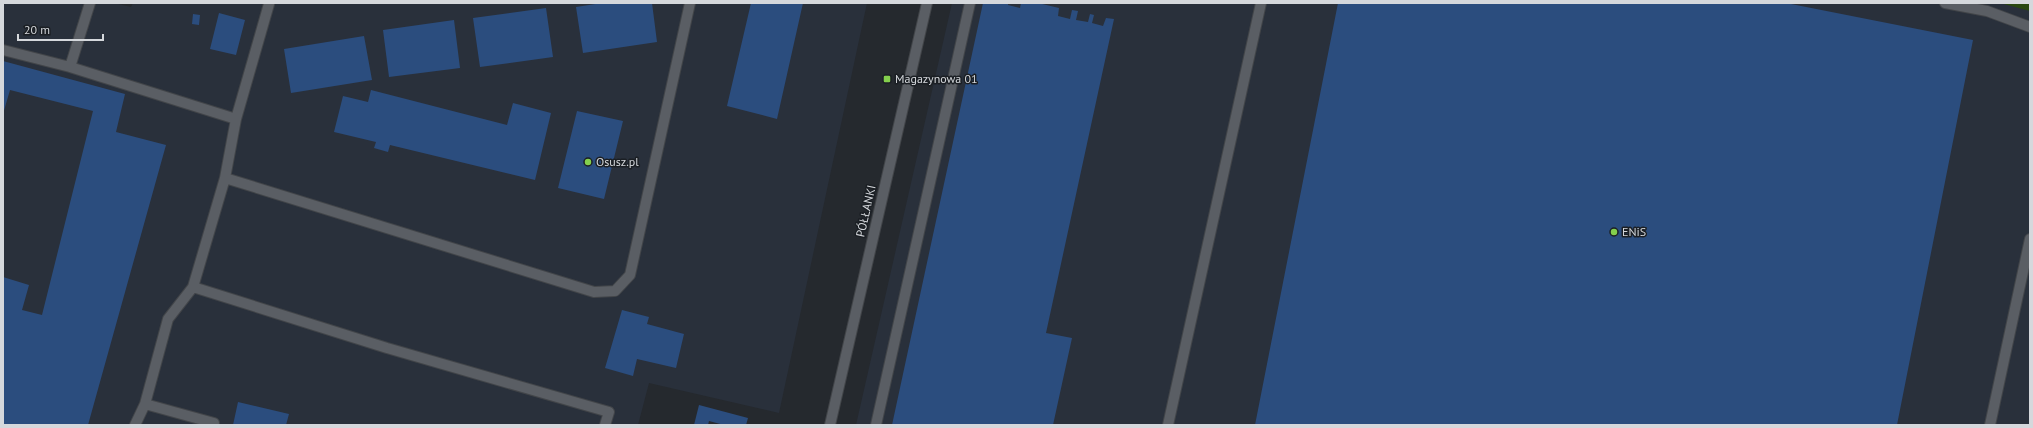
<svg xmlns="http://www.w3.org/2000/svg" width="2033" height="428" font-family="'PT Sans',sans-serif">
<rect width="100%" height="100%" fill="#25292e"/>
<path fill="#29303b" d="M3,3H114L131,7L133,3H867L779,413L649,383L638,425H3Z
M952,3H2030V425H856Z"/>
<path fill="#294810" d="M2000,3H2030V11Z"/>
<path fill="#2b4d7e" d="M602,3H652L657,42L583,53L576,7Z
M751,3H803L777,119L727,106Z
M983,3H1008V5L1020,8L1021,3H1038L1059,8L1058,16L1070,19L1072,10L1078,11L1076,20L1088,22L1090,14L1094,15L1092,23L1103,26L1106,18L1114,19L1046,333L1072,338L1053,425H892Z
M1338,3H1786L1973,40L1897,425H1255Z
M546,8L553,57L480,67L473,18Z
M219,13L245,20L236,55L210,49Z
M193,14L200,15L199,25L192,24Z
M454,20L460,68L389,77L383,30Z
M364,36L372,80L291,93L284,49Z
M3,61L125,94L116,132L166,145L88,425H3V277L29,285L22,310L42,315L93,111L10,90L3,114Z
M371,90L507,125L513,103L551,113L535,180L390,145L388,152L374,148L376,142L334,132L343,96L368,102Z
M577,111L623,121L604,199L558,188Z
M622,310L649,317L647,324L684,334L676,368L637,359L633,376L605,368Z
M238,402L289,414L286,425H233Z
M699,405L748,418L746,425H724L709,421L708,425H694Z"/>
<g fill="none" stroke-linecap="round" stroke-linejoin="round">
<defs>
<path id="minor" d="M1945,3L1987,11L2030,27
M3,50L70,67L90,3
M70,67L236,119
M225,178L236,119L269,4
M193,287L168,319L145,404L214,423
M135,425L145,404
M605,425L609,412L387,348L193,287L225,178L594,292L615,291L630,275L690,3
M830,425L927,3
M876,425L970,3
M1168,425L1261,3
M1990,425L2030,239"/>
</defs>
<use href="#minor" stroke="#424549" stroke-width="12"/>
<use href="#minor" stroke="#5a5e64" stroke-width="10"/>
</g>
<g fill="#84cf4d" stroke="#1b1f24" stroke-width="1.5">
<rect x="883" y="75" width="8" height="8" rx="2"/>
<circle cx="588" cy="162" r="4"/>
<circle cx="1614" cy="232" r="4"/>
</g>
<g text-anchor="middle" stroke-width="3" stroke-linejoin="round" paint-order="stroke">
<g font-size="12" fill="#d5d8dc" stroke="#1b1f24" text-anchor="start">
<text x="895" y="83">Magazynowa 01</text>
<text x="596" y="166">Osusz.pl</text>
<text x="1622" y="236">ENiS</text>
</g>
<g font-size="12" fill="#d5d8dc" stroke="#1b1f24">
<text transform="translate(866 211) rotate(-77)" y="4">PÓŁŁANKI</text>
</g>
</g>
<rect width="2033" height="428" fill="none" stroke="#d5d8dc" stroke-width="8"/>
<path d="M18 34v6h85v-6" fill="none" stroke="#d5d8dc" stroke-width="2"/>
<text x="24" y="34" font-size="12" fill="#d5d8dc" stroke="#1b1f24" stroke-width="3" paint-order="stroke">20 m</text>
</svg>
